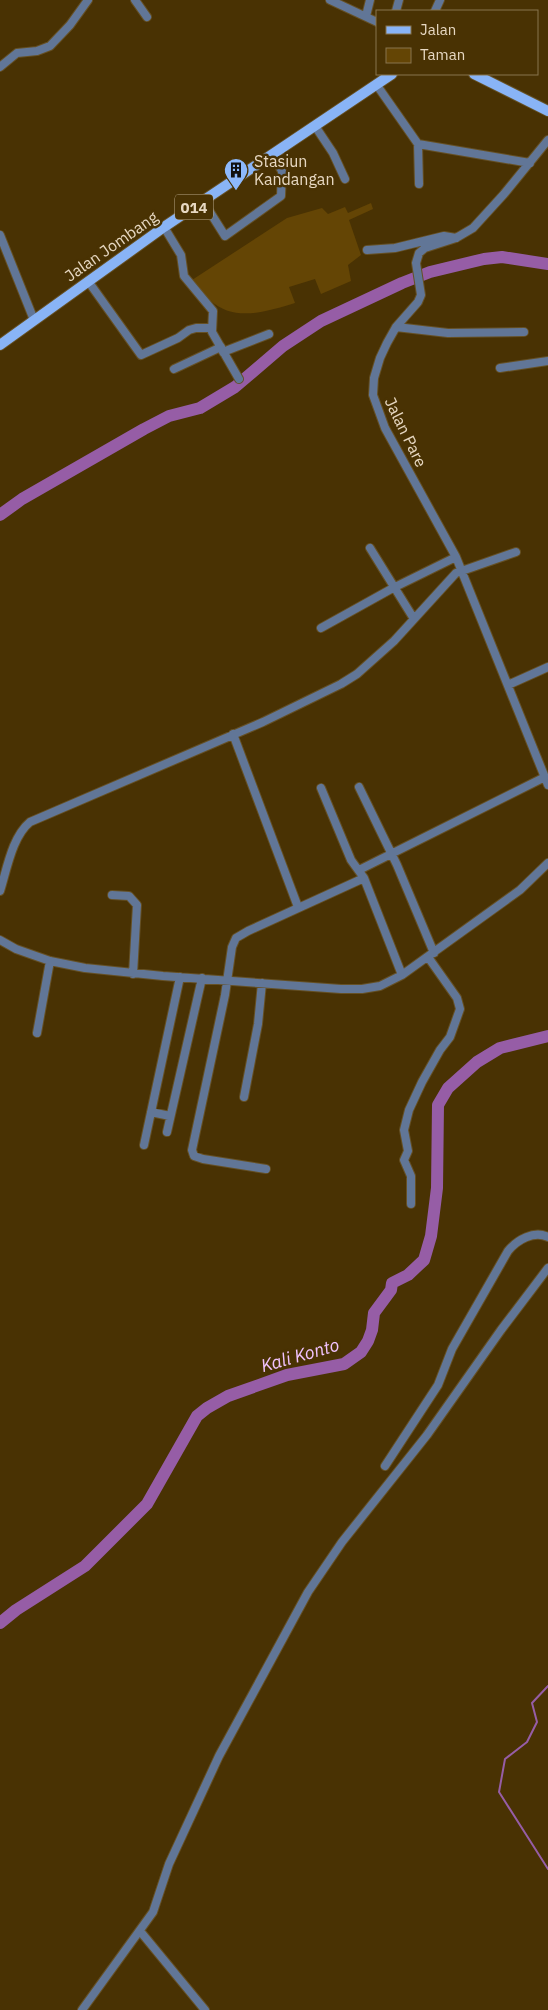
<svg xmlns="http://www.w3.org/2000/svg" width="548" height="2010" viewBox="0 0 548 2010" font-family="'IBM Plex Sans',sans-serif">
<rect width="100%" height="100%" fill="#493203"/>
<path fill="#644505" d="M371,203l2,6 -24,11 12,35 -13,10 3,16 -30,13 -6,-15 -26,8 6,16c-27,8 -61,20 -85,-3 -7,-6 -12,-13 -18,-20l95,-62 35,-10 6,6 17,-7 3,6z"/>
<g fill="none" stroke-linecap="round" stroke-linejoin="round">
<path stroke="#965da6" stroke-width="2" d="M548,1686l-16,17 5,19 -10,20 -22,17 -6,33 49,77"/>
<path stroke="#965da6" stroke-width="12" d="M0,515l22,-16 122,-70 25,-13 31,-8 35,-21 48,-41 38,-25 81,-38 28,-11 54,-13 18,-2 46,7
M0,1623l16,-13 69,-44 62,-62 50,-88 10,-8 21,-12 59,-21 57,-11 17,-12 7,-11 4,-11 2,-17 17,-23 1,-7 16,-8 16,-15 7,-24 6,-48 1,-83 10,-17 29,-26 23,-14 48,-12"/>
<g stroke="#655025" stroke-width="10">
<path id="minor" d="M135,0l12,17
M330,0l47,22
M396,11l3,-11
M435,11l5,-11
M366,16l4,-16
M0,67l17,-14 20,-2 13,-5 20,-21 18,-25
M376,84l42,60 112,19
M315,126l18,27 12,26
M548,140l-44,54 -31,34 -17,10 -31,10 -6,5 -3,10 5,32 -3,7 -22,25 -9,16 -7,15 -6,20 -1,17 12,33 71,129 92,228
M418,144l1,40
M203,201l22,35 56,-40 1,-25 -10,-16
M164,227l17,28 3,21 29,35 -1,21 27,47
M0,235l34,85
M367,250l28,-2 49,-12 12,2
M88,281l53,74 37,-17 11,-8 7,-2h15
M396,327l52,6 76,-1
M223,352l46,-18
M500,368l48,-7
M174,369l47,-22
M370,548l44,71
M321,628l72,-40 63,-31
M508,685l40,-18
M233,734l65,173
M359,787l38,78 37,88
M321,788l30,72 13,18 38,97
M359,870l186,-93
M0,891c7,-22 12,-54 30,-69l233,-100 78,-38 16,-10 37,-33 62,-68 60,-21
M112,895l17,1 8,9 -4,69
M0,940l16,9 34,12 35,7 78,8 178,13h21l18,-3 22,-11 118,-85 28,-27
M37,1033l13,-72
M244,1097l14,-73 4,-41
M151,1112l19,4
M167,1132l35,-154
M144,1145l36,-168
M266,1169l-63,-10 -9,-3 -2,-6 33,-155 7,-48 4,-9 12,-7 116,-53
M411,1204v-28l-7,-16 4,-9 -4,-21 5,-20 13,-28 18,-32 10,-13 10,-28 -3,-11 -29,-41
M385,1466l53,-81 14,-36 56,-98c9,-11 26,-21 40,-14
M140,1931l65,79
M82,2010l71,-98 16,-48 50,-108 89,-164 34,-50 85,-107 74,-105 47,-62"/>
</g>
<g stroke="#655025" stroke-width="12">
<path id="major" d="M474,74l74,37
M0,345l164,-118 228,-153"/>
</g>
<use href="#minor" stroke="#617697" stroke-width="8"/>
<use href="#major" stroke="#89b4f6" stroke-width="10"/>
</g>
<defs>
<g id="building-pin" transform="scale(1.25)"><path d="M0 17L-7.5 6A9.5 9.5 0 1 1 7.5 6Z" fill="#8db9fc" stroke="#493203"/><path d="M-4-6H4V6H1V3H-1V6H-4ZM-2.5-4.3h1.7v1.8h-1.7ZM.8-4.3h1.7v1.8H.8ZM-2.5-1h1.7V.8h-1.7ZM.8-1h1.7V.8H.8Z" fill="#111"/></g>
</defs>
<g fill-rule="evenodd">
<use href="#building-pin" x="236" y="170"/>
</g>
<g text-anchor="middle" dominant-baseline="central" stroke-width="5" stroke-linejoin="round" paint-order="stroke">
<rect fill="#493203" stroke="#b8a689" stroke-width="1" x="175" y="194.5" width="38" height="25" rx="4"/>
<g font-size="15" font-weight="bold" fill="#e7d8c2">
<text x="194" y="207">014</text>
</g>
<g font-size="16" fill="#e7d8c2" stroke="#493203" text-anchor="start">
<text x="254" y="161">Stasiun<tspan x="254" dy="18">Kandangan</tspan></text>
</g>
<g font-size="16" fill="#e7d8c2" stroke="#493203">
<text transform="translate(111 246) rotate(-35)">Jalan Jombang</text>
<text transform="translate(406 432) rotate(64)">Jalan Pare</text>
</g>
<g font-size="18" font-style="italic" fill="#f1c3fe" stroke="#493203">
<text transform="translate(300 1355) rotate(-16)">Kali Konto</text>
</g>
</g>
<rect x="376" y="10" width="162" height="65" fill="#493203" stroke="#88744f"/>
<rect x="386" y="26" width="25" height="8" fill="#89b4f6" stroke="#88744f"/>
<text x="420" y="35" font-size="15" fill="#e7d8c2">Jalan</text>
<rect x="386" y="48" width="25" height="15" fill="#644505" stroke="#88744f"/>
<text x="420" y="60" font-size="15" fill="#e7d8c2">Taman</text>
</svg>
